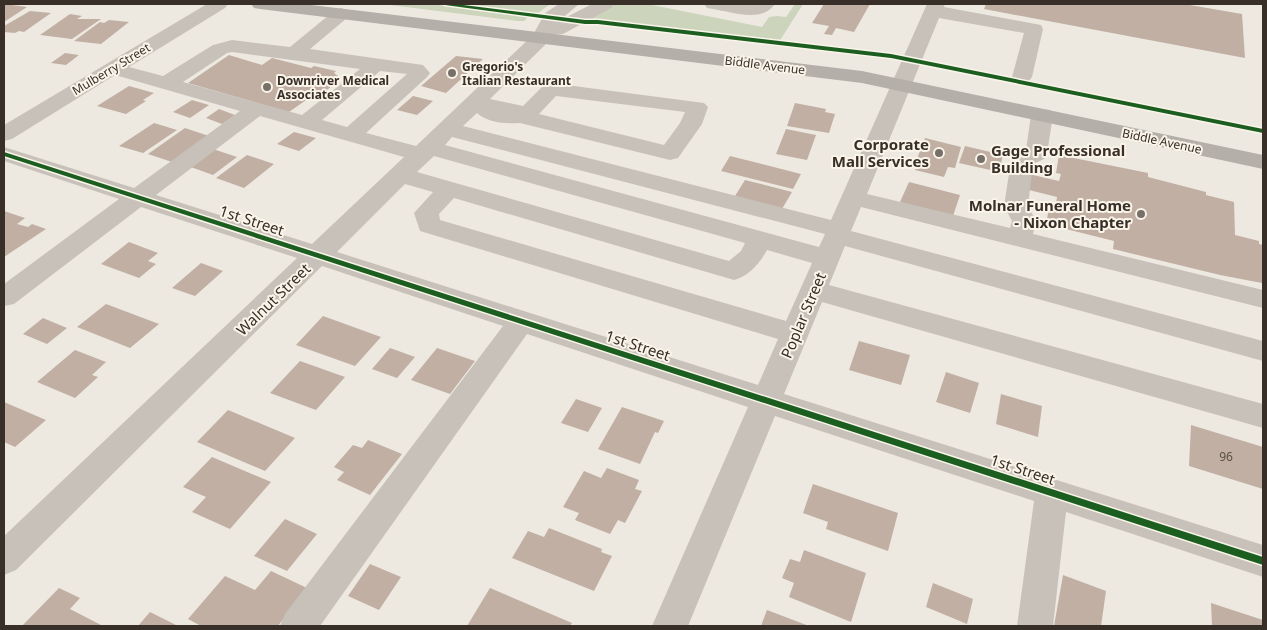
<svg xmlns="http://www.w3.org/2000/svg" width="1267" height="630" viewBox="0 0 1267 630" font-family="'Noto Sans',sans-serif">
<rect width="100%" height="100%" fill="#ede9e1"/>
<path fill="#ccd4bb" d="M382,4h48l99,12 -5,5h-6z
M453,4h97l-13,10z
M613,4h34l115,23 7,-10 8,-1 9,1 9,-13h8l-24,38 -194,-21 12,-10z"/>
<path fill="#c1afa3" d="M4,4l23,3 -23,15z
M824,4h46l-16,28 -18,-4 -4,7 -8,-1 5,-8 -17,-3z
M986,4h198l58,10 3,44 -261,-49z
M30,11l21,2 -27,19 -5,-1 -4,2 -11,-1v-6z
M70,14l12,2 -5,3h24l-29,20 -32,-4z
M109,20l20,2 -28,22 -27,-3 26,-19 4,1z
M65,53l14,2 -13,10 -15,-2z
M229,55l33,10 10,-7 39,10 3,-2 22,5 -2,2 4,3 -1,4h3l-16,12 -5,-1 -30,21 -101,-29z
M456,56l27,3 -37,34 -25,-7z
M129,86l25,7 -11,7 3,1 -20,13 -29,-8z
M413,96l20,5 -16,14 -20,-5z
M192,100l17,5 -19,13 -17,-6z
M795,103l31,6 -1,3 10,2 -6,19 -42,-7z
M219,109l16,6 -13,9 -16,-6z
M154,123l23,7 -34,23 -24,-7z
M185,128l24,8 -37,26 -24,-8z
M786,129l30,6 -9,25 -31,-6z
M294,132l22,6 -17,13 -22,-7z
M925,138l36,9 -6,21 -7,-1 -4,10 -29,-7 4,-10 -2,-1z
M965,146l38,9 -4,17 -40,-9z
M213,149l24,8 -24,18 -25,-9z
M247,155l27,9 -30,24 -28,-10z
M1059,155l89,18v4l58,15v3l28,7 1,33 24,6v3l4,1 -1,38 -42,-8 -107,-26 1,-8 -68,-17 4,-21 6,1 1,-7 -36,-9 3,-15 35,8 2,-7 -5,-1z
M730,156l71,18 -8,15 -72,-18z
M745,180l47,12 -10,17 -47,-13z
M909,182l51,13 -7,21 -53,-14z
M4,211l21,7 -8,6 11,3 4,-3 14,5 -42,28z
M129,242l29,11 -10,8 8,3 -17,14 -38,-14z
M201,263l22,8 -28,25 -23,-8z
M106,304l53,20 -29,24 -53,-21z
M323,316l58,21 -26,29 -59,-21z
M43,318l24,10 -20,16 -24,-10z
M859,341l51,14 -9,30 -52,-15z
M390,348l25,9 -18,21 -25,-9z
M437,348l38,13 -25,33 -39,-14z
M75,350l31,12 -14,13 6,2 -23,21 -38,-16z
M300,361l45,16 -29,33 -46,-17z
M946,372l33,11 -9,30 -34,-11z
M1001,394l41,12 -4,31 -42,-13z
M576,399l26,9 -14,24 -27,-9z
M4,402l42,18 -31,27 -11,-5z
M622,407l42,14 -6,12 -3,-1 -15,32 -42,-15z
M228,410l67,28 -30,33 -68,-29z
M1191,425l72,22v42l-74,-23z
M368,440l34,14 -32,41 -33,-15 7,-8 -10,-5 19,-22 9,3z
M212,457l59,25 -41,47 -38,-17 14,-15 -23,-10z
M607,468l32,12 -4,9 7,2 -17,32 -7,-3 -8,14 -35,-14 4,-7 -16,-6 21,-36 17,7z
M813,484l85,29 -10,38 -62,-22 2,-7 -25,-9z
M285,519l32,15 -30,37 -33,-15z
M549,528l53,21 -1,3 11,4 -18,35 -82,-33 16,-27 16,6z
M804,550l62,23 -15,49 -62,-25 5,-14 -12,-5 8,-19 10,3z
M370,564l31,13 -22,33 -31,-14z
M271,571l36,17 -29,38h-77l-13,-7 37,-43 30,14z
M1063,575l43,16 -5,35h-47z
M933,583l40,16 -6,25 -41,-17z
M59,588l21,10 -10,11 33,17h-81z
M490,588l82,35 -2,3h-103z
M1211,603l52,17v6h-51z
M767,610l42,16h-48z
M150,612l26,13 -2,1h-36z"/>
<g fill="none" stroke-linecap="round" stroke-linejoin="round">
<path fill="#c7c1ba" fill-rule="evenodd" d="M207,4h21l-3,4 -96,59 34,9 50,-31 19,-5 58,7 45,-37 6,-2 6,2 3,4 -3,4 -37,31 113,16 7,8 -3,4 -61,56 50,13 117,-111 12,-22 14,-9h20l-20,17 33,-17h22l-3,4 -48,26 -11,1 -4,7 -58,57 33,7 21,-21 7,-2 153,20 4,4 -6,17 -24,34 -8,2 -150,-37c-14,1 -32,0 -43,-10l-14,13 368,94 96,-216h18l-1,3 97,18 2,4 -11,48 -3,4 -7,2 -7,-2 -3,-4 12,-44 -85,-15 -72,176 143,34 2,-7 -8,-15 7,-45 3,-5 12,-6 5,-35 3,-5 8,-1 8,1 3,5 -6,39 -3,5 -11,5 -5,42 8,15 -3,13 230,56v18l-402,-101 -10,24 412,110v20l-418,-115 -16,39 434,119v24l-441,-126 -38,92 479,151v32l-197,-65 -13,114h-36l17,-125 -259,-85 -87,210h-36l96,-219 -221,-73 -207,292h-40l5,-12 218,-288 -181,-60 -306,304 -12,5v-39l293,-278 -156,-51 -127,97 -10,2v-22l115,-85 -115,-38v-14l130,41 106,-77 -125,-36 -103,64 -8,2v-16zM232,52l128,17 -58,46 -119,-33 44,-29zM380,71l27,3 -60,53 -25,-7zM556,96l129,16 -5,11 -16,22 -125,-31zM260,116l144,41 -92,87 -156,-49zM452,137l373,97 -6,13 -374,-102zM434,156l311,87 -4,8 -12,10 -312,-89zM405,184l28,8 -19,21 6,18 358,108 -20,46 -421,-133zM454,198l280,82c15,-4 26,-17 33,-30l45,13 -26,58 -346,-101 -1,-6z
M704,4h71c-13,19 -43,8 -62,5l-6,-1z"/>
<path fill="#b5afa9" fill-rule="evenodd" d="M251,4h52l559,67 401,84v14l-401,-86 -602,-74 -6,-1z"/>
<g stroke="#faf4e9" stroke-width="3">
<path id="cycleway" d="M443,4h12l130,16h13l293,34 372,75v4l-372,-75 -293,-34h-13l-140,-19z
M4,152l1259,405v8l-1259,-409z"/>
</g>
<use href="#cycleway" fill="#1b5e20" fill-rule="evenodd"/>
</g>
<g fill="#777069" stroke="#faf4e9" stroke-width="2">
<circle cx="452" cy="73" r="5"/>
<circle cx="267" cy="87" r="5"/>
<circle cx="939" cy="153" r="5"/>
<circle cx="981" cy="159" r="5"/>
<circle cx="1141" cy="214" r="5"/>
</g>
<g text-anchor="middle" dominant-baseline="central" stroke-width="4" stroke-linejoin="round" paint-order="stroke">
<g font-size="12" fill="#372f28" stroke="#faf4e9">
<text transform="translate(765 65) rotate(7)">Biddle Avenue</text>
<text transform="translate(111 69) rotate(-31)">Mulberry Street</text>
<text transform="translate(1162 141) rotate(12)">Biddle Avenue</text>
</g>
<g font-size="12" font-weight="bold" fill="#372f28" stroke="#faf4e9" text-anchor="start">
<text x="462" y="66">Gregorio's<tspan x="462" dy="14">Italian Restaurant</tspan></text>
<text x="277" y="80">Downriver Medical<tspan x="277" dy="14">Associates</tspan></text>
</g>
<g font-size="12" fill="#5a4f47">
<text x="1226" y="456">96</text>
</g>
<g font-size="15" font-weight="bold" fill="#372f28" stroke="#faf4e9" text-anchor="end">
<text x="929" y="144">Corporate<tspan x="929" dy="17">Mall Services</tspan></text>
<text x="991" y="150" text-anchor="start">Gage Professional<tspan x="991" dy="17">Building</tspan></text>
<text x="1131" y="205">Molnar Funeral Home<tspan x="1131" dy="17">- Nixon Chapter</tspan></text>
</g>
<g font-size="15" fill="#372f28" stroke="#faf4e9">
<text transform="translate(252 220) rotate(18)">1st Street</text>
<text transform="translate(273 299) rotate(-44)">Walnut Street</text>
<text transform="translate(803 315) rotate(-67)">Poplar Street</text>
<text transform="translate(638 345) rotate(18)">1st Street</text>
<text transform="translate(1023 469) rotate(18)">1st Street</text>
</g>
</g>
<rect width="1267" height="630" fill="none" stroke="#372f28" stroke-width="10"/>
</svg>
